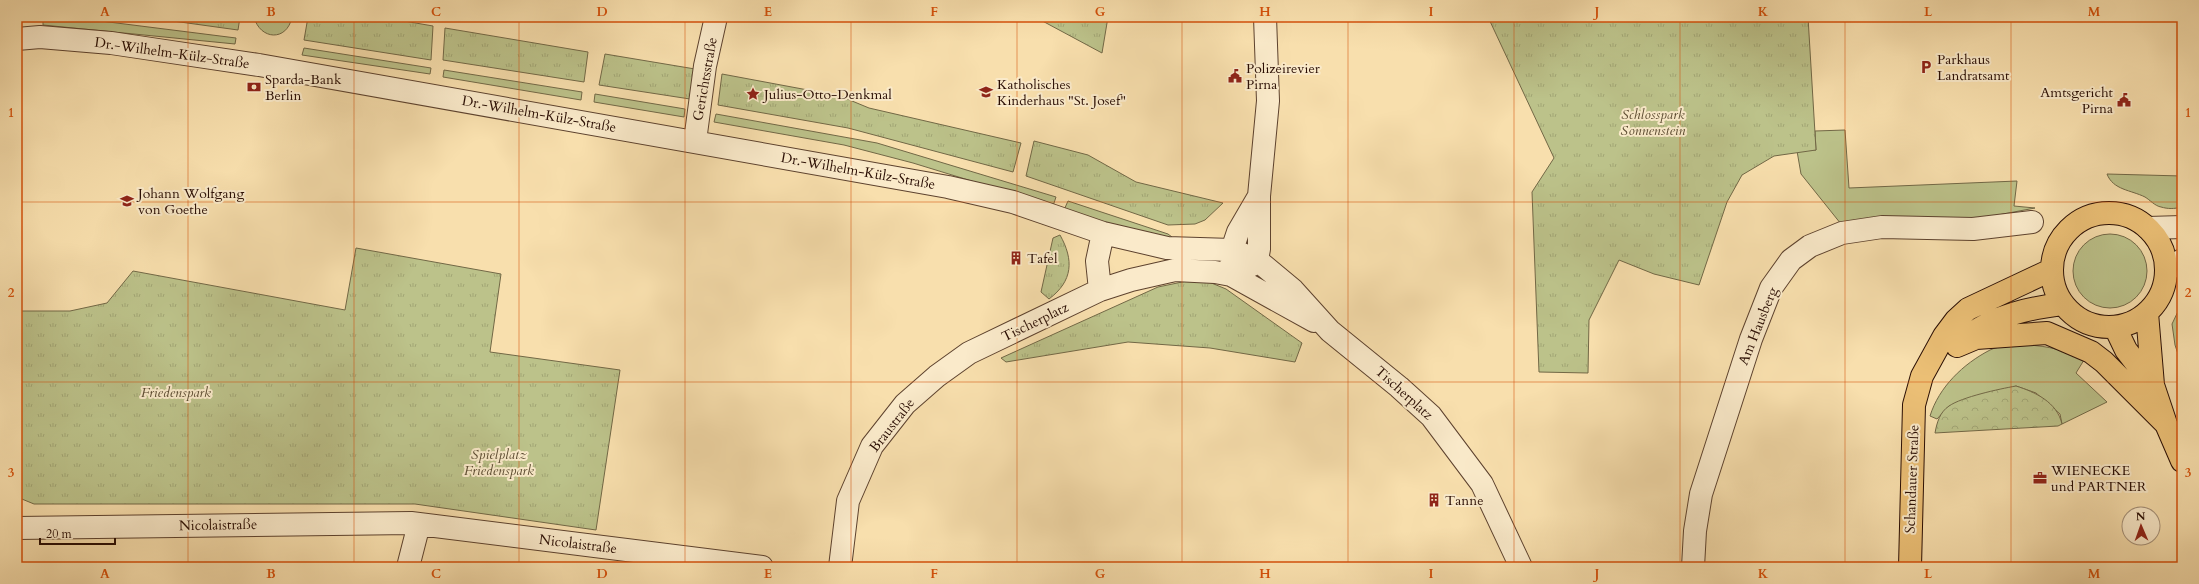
<svg xmlns="http://www.w3.org/2000/svg" width="2199" height="584" viewBox="0 0 2199 584" font-family="Cardo,serif">
<defs>
<pattern id="forest-crowns" width="20" height="18" patternUnits="userSpaceOnUse"><rect width="20" height="18" fill="#bcc28a"/><path d="M2 6a3 3 0 1 1 6 0M12 15a3 3 0 1 1 6 0" fill="none" stroke="#a2a675"/></pattern>
<pattern id="park-tufts" width="24" height="20" patternUnits="userSpaceOnUse"><rect width="24" height="20" fill="#bcc28a"/><path d="M3 7l-1-3M5 7V3M7 7l1-3M15 17l-1-3M17 17v-4M19 17l1-3" fill="none" stroke="#a2a675"/></pattern>
</defs>
<rect width="100%" height="100%" fill="#f8dfad"/>
<filter id="stains"><feTurbulence type="fractalNoise" baseFrequency=".005" numOctaves="4"/><feColorMatrix values="0 0 0 0 .2 0 0 0 0 .09 0 0 0 0 .02 0 0 0 .5 -.17"/></filter>
<radialGradient id="worn" r=".72"><stop offset=".6" stop-color="#630" stop-opacity="0"/><stop offset="1" stop-color="#630" stop-opacity=".3"/></radialGradient>
<path fill="#bcc28a" stroke="#726846" d="M43,17h26l167,21 -1,6 -192,-19z
M254,17h38c-5,25 -32,23 -38,0z
M304,48l127,20 -1,6 -128,-19z
M444,70l138,22 -1,8 -138,-23z
M595,94l90,15 -1,8 -90,-15z
M716,114l161,29 179,54 -3,9 -140,-43 -69,-18 -130,-23z
M1845,130l4,58 168,-7 -3,25 21,2 -58,11 -90,-2 -17,1 -29,6 -40,-50 -4,-23 19,-1 -1,-19z
M2107,174l75,2v31c-8,2 -14,2 -21,0 -6,-1 -11,-7 -16,-10 -14,-7 -32,-7 -38,-23z
M1068,201l100,33 4,3 -1,3 -7,1 -100,-31z
M2073 271a37 37 0 1 1 74 0a37 37 0 1 1-74 0Z
M2182,303v63l-7,-21 -3,-21z
M2027,345c21,1 38,5 57,15l-8,13 31,29 -45,22 -2,-10 -24,-21 -20,-7 -67,20 -12,13 -7,-3c9,-29 33,-52 60,-66 10,-5 25,-4 37,-5z"/>
<path fill="url(#forest-crowns)" stroke="#726846" d="M2016,386c19,6 41,16 46,38l-4,2 -123,7c2,-11 5,-21 14,-27 13,-9 50,-17 67,-20z"/>
<path fill="url(#park-tufts)" stroke="#726846" d="M144,17h96l-2,13z
M308,17h73l52,9 -2,34 -127,-20z
M1035,17h73l-6,36z
M1488,17h320l8,133 -42,6 -32,19 -15,27 -28,83 -45,-11 -35,-14 -30,60 -1,53 -49,-1 -7,-180 22,-34z
M445,28l143,24 -4,30 -141,-22z
M605,54l90,15 -5,30 -91,-14z
M722,74l118,22 29,12 152,35 -8,29 -165,-44 -130,-23z
M1034,141l54,14 48,27 87,21 -18,17 -10,4 -27,1 -142,-49z
M1060,235c14,25 13,46 -11,64l-8,-7 12,-54z
M356,248l145,26 -11,78 130,18 -24,160 -181,-26h-381l-17,-7 2,-186h51l37,-8 26,-32 212,39z
M1187,281l22,1 17,7 76,54 -7,19 -85,-14 -82,-6 -122,20 -5,-4 157,-71z"/>
<g fill="none" stroke-linecap="round" stroke-linejoin="round">
<g stroke="#5d422e" stroke-width="24">
<path id="street" d="M17,39l23,-2 71,6 148,22 689,122 65,15 90,31 64,15 65,2 25,10 36,30 37,41 69,56 32,29 51,68 39,83
M695,141l10,-75 11,-49
M1259,196l-21,36 -6,18 -1,25 21,-10 5,-5 2,-11v-53l9,-95 -3,-84
M2148,228l34,-1
M2166,271l16,-11
M1100,290l31,-10 44,-10 40,2 16,3 83,46
M17,528l394,-5 351,44
M408,567l11,-43
M840,567l8,-66 24,-55 33,-42 32,-28 32,-23 131,-63 -3,-29 6,-28
M1693,567l2,-36 6,-37 50,-155 20,-51 20,-28 19,-14 32,-13 40,-6 91,2 59,-7"/>
</g>
<g stroke="#290d03" stroke-width="24">
<path id="primary" d="M2052 270a57 57 0 1 1 114 0a57 57 0 1 1-114 0Z
M2147,313l6,72 13,39 16,37
M2115,327l11,23 27,35
M1970,335c26,-20 61,-27 92,-31
M1957,346l19,-8 71,-5 44,19 13,10 62,62
M1910,567l4,-162 8,-29 22,-40 12,-16 12,-11 83,-39"/>
</g>
<use href="#street" stroke="#faeaca" stroke-width="22"/>
<use href="#primary" stroke="#ecc076" stroke-width="22"/>
</g>
<path fill="none" stroke="#d5510b" stroke-width="1" stroke-opacity="0.55" d="M188,17v550M354,17v550M519,17v550M685,17v550M851,17v550M1017,17v550M1182,17v550M1348,17v550M1514,17v550M1680,17v550M1845,17v550M2011,17v550M17,202h2165M17,382h2165"/>
<defs>
<g id="parking-bare" transform="scale(1.08)"><path d="M-3.5-5.5H1a3.5 3.5 0 0 1 0 7H-1V5.5H-3.5ZM-1-3.4V-.6H.8a1.4 1.4 0 0 0 0-2.8Z" fill="#8f2418" stroke="#faeaca" stroke-width="2.5" paint-order="stroke"/></g>
<g id="civic-bare" transform="scale(1.08)"><path d="M-.6-6.5H3V-4.5H.6V-3L4-1V1h2V6H-6V1h2V-1L-.6-3ZM-1.2 2.5V6h2.4V2.5Z" fill="#8f2418" stroke="#faeaca" stroke-width="2.5" paint-order="stroke"/></g>
<g id="bank-bare" transform="scale(1.08)"><path d="M-6-4H6V4H-6ZM0-2.3a2.3 2.3 0 1 0 0 4.6a2.3 2.3 0 1 0 0-4.6Z" fill="#8f2418" stroke="#faeaca" stroke-width="2.5" paint-order="stroke"/></g>
<g id="school-bare" transform="scale(1.08)"><path d="M0-5L7-2L0 1L-7-2ZM-4 1L0 2.5L4 1V4Q0 6-4 4Z" fill="#8f2418" stroke="#faeaca" stroke-width="2.5" paint-order="stroke"/></g>
<g id="sight-bare" transform="scale(1.08)"><path d="M0-6L1.8-2.2L6-1.7L2.9 1.2L3.7 5.4L0 3.3L-3.7 5.4L-2.9 1.2L-6-1.7L-1.8-2.2Z" fill="#8f2418" stroke="#faeaca" stroke-width="2.5" paint-order="stroke"/></g>
<g id="building-bare" transform="scale(1.08)"><path d="M-4-6H4V6H1V3H-1V6H-4ZM-2.5-4.3h1.7v1.8h-1.7ZM.8-4.3h1.7v1.8H.8ZM-2.5-1h1.7V.8h-1.7ZM.8-1h1.7V.8H.8Z" fill="#8f2418" stroke="#faeaca" stroke-width="2.5" paint-order="stroke"/></g>
<g id="office-bare" transform="scale(1.08)"><path d="M-6-3h4V-5.5h4V-3h4V5H-6ZM-1-4.5V-3h2v-1.5ZM-6 0V1H6V0Z" fill="#8f2418" stroke="#faeaca" stroke-width="2.5" paint-order="stroke"/></g>
</defs>
<g fill-rule="evenodd">
<use href="#parking-bare" x="1926" y="67"/>
<use href="#civic-bare" x="1235" y="76"/>
<use href="#bank-bare" x="254" y="87"/>
<use href="#school-bare" x="986" y="92"/>
<use href="#sight-bare" x="753" y="94"/>
<use href="#civic-bare" x="2124" y="100"/>
<use href="#school-bare" x="127" y="201"/>
<use href="#building-bare" x="1016" y="258"/>
<use href="#office-bare" x="2040" y="478"/>
<use href="#building-bare" x="1434" y="500"/>
</g>
<g text-anchor="middle" dominant-baseline="central" stroke-width="4" stroke-linejoin="round" paint-order="stroke">
<g font-size="14" fill="#290d03" stroke="#faeaca">
<text transform="translate(172 53) rotate(8)">Dr.-Wilhelm-Külz-Straße</text>
<text transform="translate(705 79) rotate(-80)">Gerichtsstraße</text>
<text transform="translate(539 114) rotate(10)">Dr.-Wilhelm-Külz-Straße</text>
<text transform="translate(858 171) rotate(10)">Dr.-Wilhelm-Külz-Straße</text>
<text transform="translate(1035 322) rotate(-26)">Tischerplatz</text>
<text transform="translate(1758 326) rotate(-68)">Am Hausberg</text>
<text transform="translate(1404 393) rotate(42)">Tischerplatz</text>
<text transform="translate(892 425) rotate(-52)">Braustraße</text>
<text transform="translate(1912 479) rotate(-88)">Schandauer Straße</text>
<text transform="translate(218 525) rotate(-1)">Nicolaistraße</text>
<text transform="translate(578 544) rotate(7)">Nicolaistraße</text>
</g>
<g font-size="14" fill="#290d03" stroke="#faeaca" text-anchor="start">
<text x="1937" y="59">Parkhaus<tspan x="1937" dy="16">Landratsamt</tspan></text>
<text x="1246" y="68">Polizeirevier<tspan x="1246" dy="16">Pirna</tspan></text>
<text x="265" y="79">Sparda-Bank<tspan x="265" dy="16">Berlin</tspan></text>
<text x="997" y="84">Katholisches<tspan x="997" dy="16">Kinderhaus "St. Josef"</tspan></text>
<text x="2113" y="92" text-anchor="end">Amtsgericht<tspan x="2113" dy="16">Pirna</tspan></text>
<text x="764" y="94">Julius-Otto-Denkmal</text>
<text x="138" y="193">Johann Wolfgang<tspan x="138" dy="16">von Goethe</tspan></text>
<text x="1027" y="258">Tafel</text>
<text x="2051" y="470">WIENECKE<tspan x="2051" dy="16">und PARTNER</tspan></text>
<text x="1445" y="500">Tanne</text>
</g>
<g font-size="14" font-style="italic" fill="#5c4c32" stroke="#faeaca">
<text x="1653" y="114">Schlosspark<tspan x="1653" dy="16">Sonnenstein</tspan></text>
<text x="176" y="392">Friedenspark</text>
<text x="499" y="454">Spielplatz<tspan x="499" dy="16">Friedenspark</tspan></text>
</g>
</g>
<rect width="2199" height="584" fill="none" stroke="#f8dfad" stroke-width="44"/>
<g transform="translate(2141 526) rotate(358)"><circle r="19" fill="#faeaca" stroke="#a6927a"/>
<path d="M0-3L7 15L0 10L-7 15Z" fill="#8f2418"/>
<text y="-6" font-size="11" font-weight="bold" text-anchor="middle" fill="#290d03">N</text>
</g>
<path d="M40 538v6h75v-6" fill="none" stroke="#290d03" stroke-width="2"/>
<text x="46" y="538" font-size="12" fill="#290d03" stroke="#faeaca" stroke-width="3" paint-order="stroke">20 m</text>
<rect x="22" y="22" width="2155" height="540" fill="none" stroke="#d5510b" stroke-width="1.5"/>
<g font-size="13" text-anchor="middle" font-weight="bold" fill="#d5510b">
<text x="105" y="16">A</text>
<text x="271" y="16">B</text>
<text x="436" y="16">C</text>
<text x="602" y="16">D</text>
<text x="768" y="16">E</text>
<text x="934" y="16">F</text>
<text x="1100" y="16">G</text>
<text x="1265" y="16">H</text>
<text x="1431" y="16">I</text>
<text x="1597" y="16">J</text>
<text x="1763" y="16">K</text>
<text x="1928" y="16">L</text>
<text x="2094" y="16">M</text>
<text x="11" y="117">1</text>
<text x="2188" y="117">1</text>
<text x="11" y="297">2</text>
<text x="2188" y="297">2</text>
<text x="11" y="477">3</text>
<text x="2188" y="477">3</text>
<text x="105" y="578">A</text>
<text x="271" y="578">B</text>
<text x="436" y="578">C</text>
<text x="602" y="578">D</text>
<text x="768" y="578">E</text>
<text x="934" y="578">F</text>
<text x="1100" y="578">G</text>
<text x="1265" y="578">H</text>
<text x="1431" y="578">I</text>
<text x="1597" y="578">J</text>
<text x="1763" y="578">K</text>
<text x="1928" y="578">L</text>
<text x="2094" y="578">M</text>
</g>
<rect width="100%" height="100%" filter="url(#stains)"/>
<rect width="100%" height="100%" fill="url(#worn)"/>
</svg>
